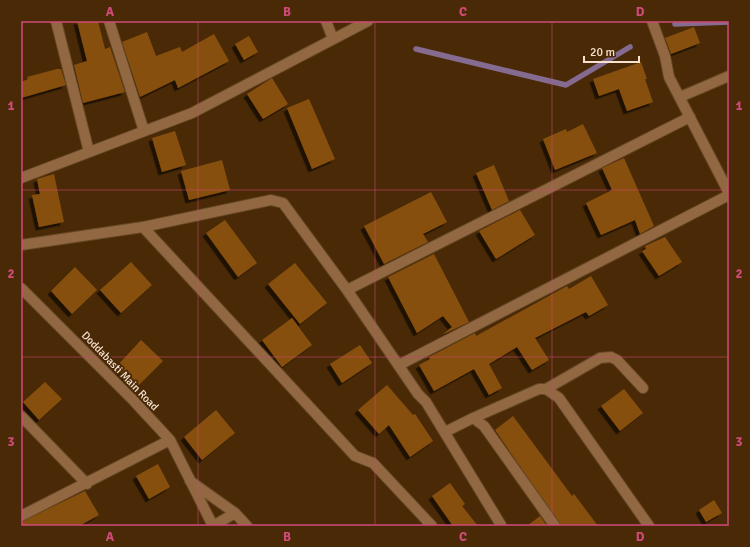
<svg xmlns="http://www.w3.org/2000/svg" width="750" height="547" viewBox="0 0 750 547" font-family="Signika,sans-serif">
<defs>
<filter id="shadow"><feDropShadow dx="-3.5" dy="3.5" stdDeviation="0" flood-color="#0009"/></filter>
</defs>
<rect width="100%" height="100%" fill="#4a2a06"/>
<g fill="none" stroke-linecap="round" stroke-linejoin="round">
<path stroke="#866b91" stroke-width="5.5" d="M675,24l54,-2
M416,49l150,36 64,-38"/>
</g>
<path fill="#87500c" filter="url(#shadow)" d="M77,21h21l7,28 5,-2 15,45 -42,11 -9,-38 13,-4z
M694,27l6,16 -29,11 -6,-16z
M147,32l9,24 24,-9 2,5 32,-18 15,27 -51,27 -3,-8 -35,17 -18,-55z
M249,36l9,16 -14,8 -9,-16z
M641,62l6,17h-2l8,23 -26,9 -8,-22 -20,7 -6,-17z
M57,69h4l5,16 -45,13v-16l7,-3 -1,-2z
M272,78l16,26 -25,15 -16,-25z
M309,99l26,60 -23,10 -25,-61z
M583,124l14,29 -42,17 -12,-31 23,-10 1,3z
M175,131l11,34 -24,7 -10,-34z
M624,158l30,68 -14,8 -5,-14 -34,15 -15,-32 26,-13 -10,-22z
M222,160l8,30 -41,10 -8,-29z
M494,165l15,36 -17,9 -16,-37z
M54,174l10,48 -25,5 -7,-32 8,-1 -3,-15z
M431,192l16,30 -24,12 5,8 -44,22 -20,-38z
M520,210l15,25 -39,24 -17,-28z
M225,220l32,43 -19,14 -32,-44z
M665,237l17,25 -23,14 -17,-25 4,-2 -1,-3z
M434,254l35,68 -27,13 10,-8 -9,-11 -26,17 -29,-56z
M131,262l21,23 -31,28 -21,-23z
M295,263l32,40 -27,21 -32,-40z
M75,267l22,23 -25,24 -21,-23z
M591,276l17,29 -19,11 -3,-4 -51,26 14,22 -17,10 -15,-23 -28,17 13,24 -13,7 -15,-26 -40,22 -15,-26 11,-6 -1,-2 46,-24 1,3 91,-50 2,3z
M292,318l20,27 -30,22 -20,-27z
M141,340l22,21 -27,27 -21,-20z
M360,345l12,18 -30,20 -12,-19z
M45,382l17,17 -23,21 -16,-18z
M387,385l26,30 2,-1 18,27 -23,16 -21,-32 -10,9 -21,-24z
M624,389l19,24 -23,18 -19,-25z
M216,410l19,23 -33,27 -18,-23z
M513,416l59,80 2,-2 24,32h-37l-66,-96z
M158,464l12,23 -21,12 -13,-23z
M450,483l15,21 -3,2 16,20h-25l-21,-30z
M85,491l14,24 -20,11h-58v-4z
M714,500l8,13 -16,9 -7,-12z
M540,516l7,10h-20z"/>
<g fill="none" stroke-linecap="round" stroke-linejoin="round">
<g stroke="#664726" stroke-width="12">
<path id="minor" d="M56,21l33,131
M109,21l35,110
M326,21l7,18
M652,21l13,35 4,21 60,116
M680,97l49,-21
M21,178l171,-65 176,-92
M143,227l128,-27 12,3 64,87 71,104 8,8 75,123
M21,245l122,-18 212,229 18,7 59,63
M21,288l111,111 38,41 43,86
M347,290l343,-173
M399,365l330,-170
M546,389l54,-31 11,-1 6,3 26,28
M21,416l66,68
M473,418l66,-29h7l13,9 90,128
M445,432l28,-14 11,8 71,100
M190,481l45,32
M21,516l149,-76
M213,526l22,-13 12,13"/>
</g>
<use href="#minor" stroke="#916842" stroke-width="10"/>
</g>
<path fill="none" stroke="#cf4a78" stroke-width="1" stroke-opacity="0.55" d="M198,21v505M375,21v505M552,21v505M21,190h708M21,357h708"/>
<g text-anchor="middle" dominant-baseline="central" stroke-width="4" stroke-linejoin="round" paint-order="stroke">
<g font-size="11" fill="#f7e2d0" stroke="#4a2a06">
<text transform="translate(120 371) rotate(46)">Doddabasti Main Road</text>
</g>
</g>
<rect width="750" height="547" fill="none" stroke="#4a2a06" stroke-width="44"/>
<path d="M584 56v6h55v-6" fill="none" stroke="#f7e2d0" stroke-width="2"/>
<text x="590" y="56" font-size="12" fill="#f7e2d0" stroke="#4a2a06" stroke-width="3" paint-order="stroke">20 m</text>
<rect x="22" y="22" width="706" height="503" fill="none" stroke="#cf4a78" stroke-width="1.5"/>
<g font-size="13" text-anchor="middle" font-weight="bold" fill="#cf4a78">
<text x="110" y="16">A</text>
<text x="287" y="16">B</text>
<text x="463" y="16">C</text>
<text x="640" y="16">D</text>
<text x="11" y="110">1</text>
<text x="739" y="110">1</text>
<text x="11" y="278">2</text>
<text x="739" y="278">2</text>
<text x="11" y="446">3</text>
<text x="739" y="446">3</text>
<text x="110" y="541">A</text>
<text x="287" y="541">B</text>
<text x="463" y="541">C</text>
<text x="640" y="541">D</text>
</g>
</svg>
